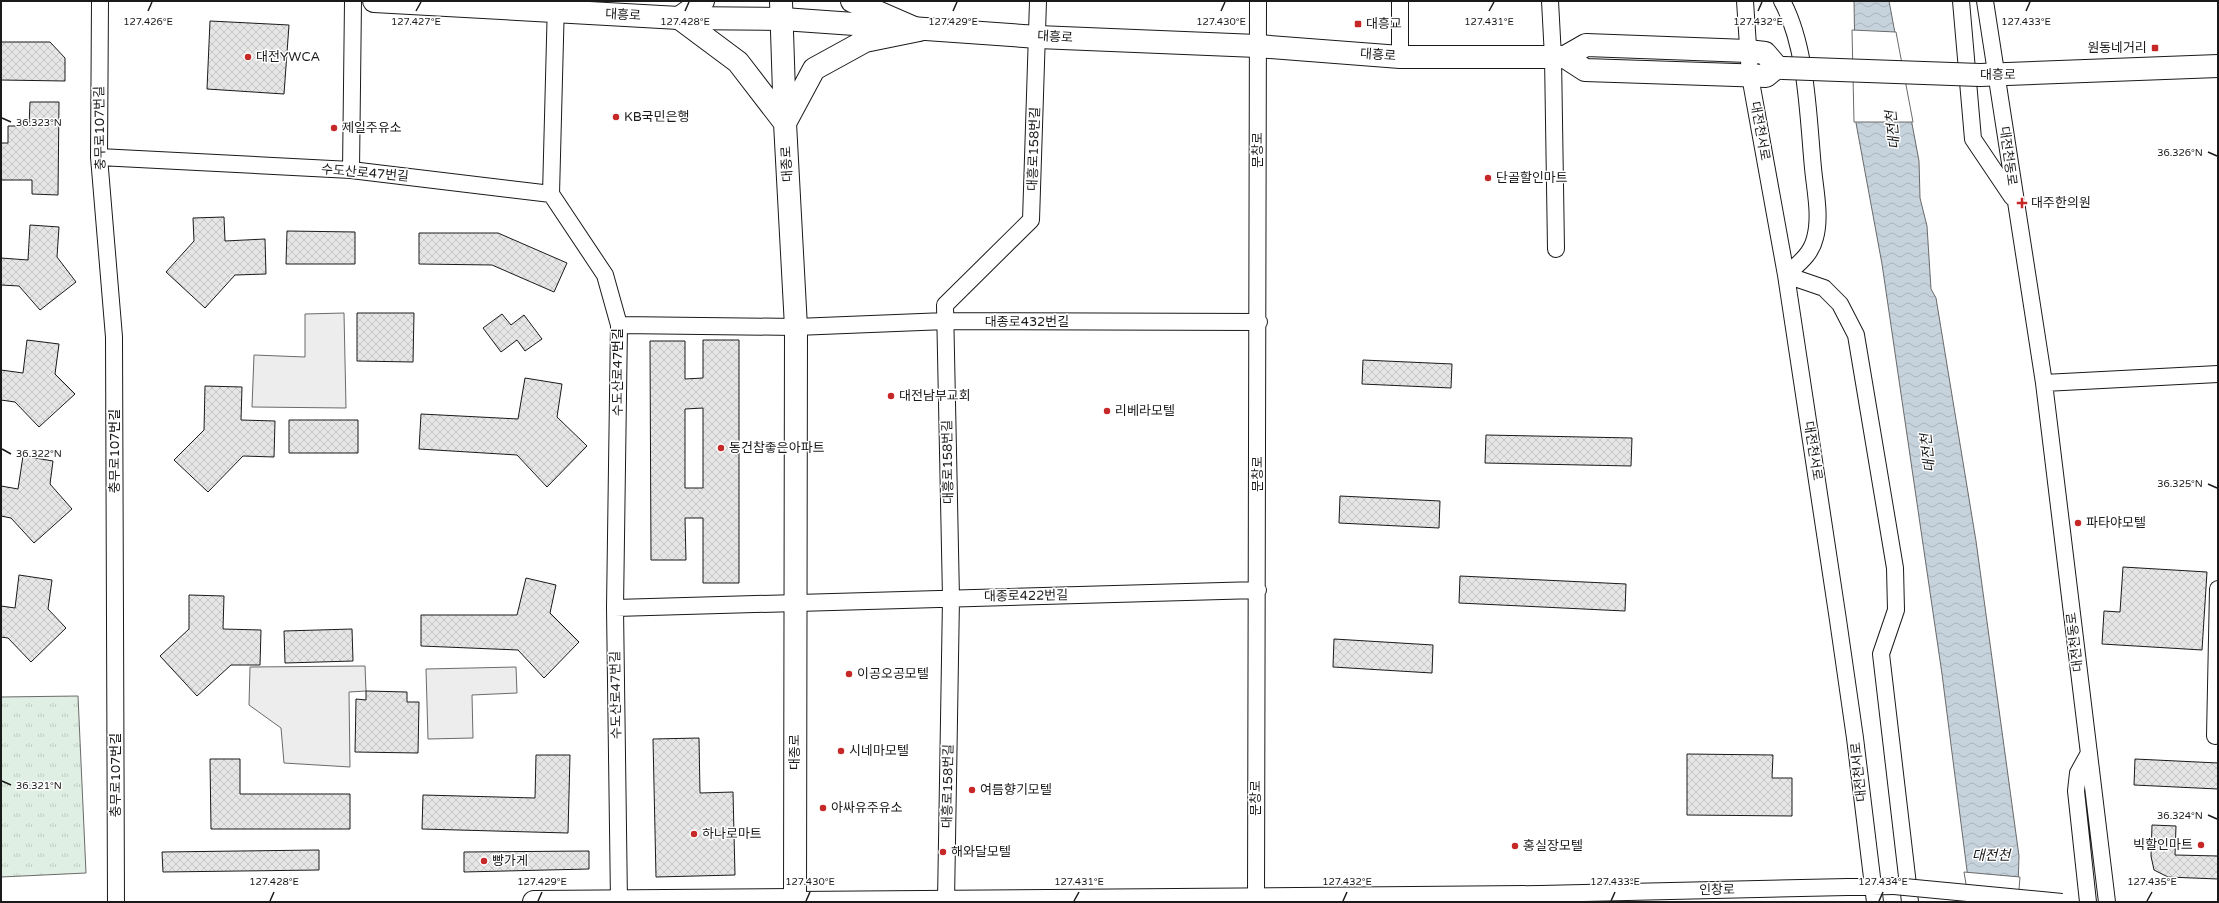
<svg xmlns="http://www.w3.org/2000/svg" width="2219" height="903" viewBox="0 0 2219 903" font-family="'Varela Round','Noto Sans KR',sans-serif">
<defs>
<pattern id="grass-tufts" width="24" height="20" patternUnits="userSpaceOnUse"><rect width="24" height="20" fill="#e0efe3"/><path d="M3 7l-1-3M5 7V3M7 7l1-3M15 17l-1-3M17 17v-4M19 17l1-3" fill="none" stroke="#c0ccc2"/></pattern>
<pattern id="water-waves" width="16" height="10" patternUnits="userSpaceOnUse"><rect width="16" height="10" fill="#c6d2dc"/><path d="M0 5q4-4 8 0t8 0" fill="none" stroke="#aab4bc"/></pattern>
<pattern id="building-cross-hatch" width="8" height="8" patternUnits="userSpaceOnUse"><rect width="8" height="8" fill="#e6e6e6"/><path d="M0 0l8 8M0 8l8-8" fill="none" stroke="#c5c5c5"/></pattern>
</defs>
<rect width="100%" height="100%" fill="#fff"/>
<path fill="url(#grass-tufts)" stroke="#6a6a6a" d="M78,696l8,177 -85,4v-180z"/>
<path fill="#ededed" stroke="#6a6a6a" d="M344,313l2,95 -94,-1 2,-52 51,2v-43z
M365,666l1,25 -17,1 1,75 -66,-4 -3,-35 -32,-23 1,-38z
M516,667l1,26 -45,2 1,43 -45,1 -2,-70z"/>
<path fill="url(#water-waves)" stroke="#6a6a6a" d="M1854,1h35l30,160 1,37 7,28 4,63 5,9 40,243 43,315 -1,30 -47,16 -29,-228 -60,-410 -26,-141z"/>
<path fill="#fff" stroke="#6a6a6a" d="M1852,30l44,2 17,90h-59z
M1964,872l56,5 -2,25h-49z"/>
<path fill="url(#building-cross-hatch)" stroke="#1a1a1a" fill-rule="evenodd" d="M210,21l79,4 -5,69 -77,-5z
M1,42h49l15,16v23l-64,-1z
M30,102h29l-1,93 -26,-1v-14h-31v-37h7v-17h21z
M224,217l1,24 40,-2 1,35 -31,1 -30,33 -39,-36 28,-31 -1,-23z
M30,225l29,2 -2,30 19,25 -36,28 -21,-24 -18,-1v-27l27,2z
M287,231l68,1v32h-69z
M419,233h79l69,30 -13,29 -62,-27 -73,-1z
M357,313h57l-1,49 -56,-1z
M502,314l9,11 13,-10 18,24 -17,12 -8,-11 -16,12 -18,-24z
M27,340l32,4 -4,30 20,20 -36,33 -24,-25 -14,-2v-30l22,3z
M703,340h36v243h-36v-65h-18l1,42h-35l-1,-219h35v38l18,-1zM703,408v80h-18v-79z
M1363,360l89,4 -1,24 -89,-4z
M525,378l37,6 -5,33 30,29 -40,41 -30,-32 -98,-6 2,-35 97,5z
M205,386l37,1 -1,33 34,1 -1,36 -31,-1 -35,36 -34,-32 30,-30z
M289,420h69v33h-69z
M1486,435l146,3 -1,28 -146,-3z
M23,456l30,5 -3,23 22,25 -38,34 -23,-25 -10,-2v-30l17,3z
M1340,496l100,5 -1,27 -100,-5z
M2123,567l84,5 -5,78 -100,-6 2,-33 16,1z
M19,575l33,5 -4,29 18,19 -35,34 -23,-24 -7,-1v-31l14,2z
M1460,576l166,8 -1,27 -166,-8z
M526,578l30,7 -6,28 29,29 -35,36 -26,-28 -97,-4v-31h96z
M189,595l35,1 -1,33 38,1 -1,35h-29l-34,31 -37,-40 29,-27z
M352,629l1,32 -68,2 -1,-32z
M1334,639l99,6 -1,28 -99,-6z
M366,691l41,1v10h12l-1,51 -63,-1 1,-53 10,1z
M699,738l1,55 33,-1 2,83 -79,2 -3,-138z
M1687,754l86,1 -1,23h20v38l-105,-1z
M536,755h34l-2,78 -146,-4 1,-34 112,3z
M210,759h30v35h110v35h-139z
M2135,759l83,4v26l-84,-4z
M2152,825l24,1 -1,29 43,1v23l-50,-2 -14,-7 -3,-14z
M319,850v20l-156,2 -1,-20z
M589,851v18l-125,3v-20z"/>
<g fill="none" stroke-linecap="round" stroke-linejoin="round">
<g stroke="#1a1a1a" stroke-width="18">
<path id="minor" d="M100,1l-1,156 15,180 2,565
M1550,1l3,56 3,192
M1745,1l5,75 36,199 52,345 17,118 20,164
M1782,1c25,46 26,115 31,167 2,22 8,48 2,70 -4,17 -17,26 -29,37l38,13 16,16 16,31 39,233 1,42 -15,44 29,248
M1961,1l12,138 39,58
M1985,1l59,382 63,519
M1400,57v-56
M99,157l252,13 200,24 54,81 14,50 -4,283 4,294
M351,170l2,-169
M551,194l5,-193
M619,325l177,2 150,-6 313,1
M2044,383l174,-9
M615,608l643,-18
M2215,736l3,-147
M795,900l745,-6 354,-8
M946,902l5,-304 -6,-293 86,-85 7,-219
M1256,902l2,-901
M2088,902l-12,-111 2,-18 11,-20"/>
</g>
<g stroke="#1a1a1a" stroke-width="24">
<path id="secondary" d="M374,1l305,17 104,1 255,18 219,9 143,11h165l21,-12 162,6 17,2 12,14
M1565,57l20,13 181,6 11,-9 6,1
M1980,75l238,-9
M534,902l261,-2"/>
</g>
<g stroke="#1a1a1a" stroke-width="24">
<path id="primary" d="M703,1l-24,17 59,44 47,61
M781,1l4,122 11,204 -1,575
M852,1l67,29
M785,123l29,-54 51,-28 54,-11"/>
</g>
<use href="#minor" stroke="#fff" stroke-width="16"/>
<use href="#secondary" stroke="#fff" stroke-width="22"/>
<use href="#primary" stroke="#fff" stroke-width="22"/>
<g stroke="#1a1a1a" stroke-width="18" stroke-linecap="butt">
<path id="minor-bridge" d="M1894,886l168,16"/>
</g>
<g stroke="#1a1a1a" stroke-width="24" stroke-linecap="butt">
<path id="secondary-bridge" d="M1783,68l197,7"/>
</g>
<use href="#minor-bridge" stroke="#fff" stroke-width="16"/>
<use href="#secondary-bridge" stroke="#fff" stroke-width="22"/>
</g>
<path fill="none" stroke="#1a1a1a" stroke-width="1.5" d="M148,11l4,-9M416,11l5,-9M685,11l4,-9M953,11l4,-9M1221,11l4,-9M1489,11l5,-9M1758,11l4,-9M2026,11l4,-9M2,118l9,4M2208,152l9,4M2,449l9,5M2208,484l9,4M2,781l9,4M2208,815l9,4M270,901l4,-9M538,901l4,-9M806,901l4,-9M1074,901l5,-9M1343,901l4,-9M1611,901l4,-9M1879,901l4,-9M2147,901l5,-9"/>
<g fill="#c62828" stroke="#fff" stroke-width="1.5">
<rect x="1354" y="20" width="8" height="8" rx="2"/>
<rect x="2151" y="44" width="8" height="8" rx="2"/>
<circle cx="248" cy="57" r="4"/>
<circle cx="616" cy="117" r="4"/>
<circle cx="334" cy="128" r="4"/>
<circle cx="1488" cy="178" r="4"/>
<path d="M2020 197h4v4h4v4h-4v4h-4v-4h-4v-4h4z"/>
<circle cx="891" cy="396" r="4"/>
<circle cx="1107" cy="411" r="4"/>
<circle cx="721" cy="448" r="4"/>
<circle cx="2078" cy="523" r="4"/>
<circle cx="849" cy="674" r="4"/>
<circle cx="841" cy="751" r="4"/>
<circle cx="972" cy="790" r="4"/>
<circle cx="823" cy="808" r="4"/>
<circle cx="694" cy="834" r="4"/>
<circle cx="2201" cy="845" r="4"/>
<circle cx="1515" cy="846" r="4"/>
<circle cx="943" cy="852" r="4"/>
<circle cx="484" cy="861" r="4"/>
</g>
<g text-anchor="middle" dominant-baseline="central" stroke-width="3" stroke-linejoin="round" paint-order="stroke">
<g font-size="13" fill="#1a1a1a" stroke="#fff">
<text transform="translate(623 15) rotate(3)">대흥로</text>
<text transform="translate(1055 37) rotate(3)">대흥로</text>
<text transform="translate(1378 55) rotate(4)">대흥로</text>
<text x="1998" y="75">대흥로</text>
<text transform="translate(100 128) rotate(-91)">충무로107번길</text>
<text transform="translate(1760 131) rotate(80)">대전천서로</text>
<text transform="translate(1034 149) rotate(-88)">대흥로158번길</text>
<text transform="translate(1258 150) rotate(-90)">문창로</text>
<text transform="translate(2008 156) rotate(82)">대전천동로</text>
<text transform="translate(787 164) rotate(-93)">대종로</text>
<text transform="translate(365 173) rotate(5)">수도산로47번길</text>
<text x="1027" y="322">대종로432번길</text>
<text transform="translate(618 372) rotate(-90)">수도산로47번길</text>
<text transform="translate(115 451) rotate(-90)">충무로107번길</text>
<text transform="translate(1813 451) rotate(81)">대전천서로</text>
<text transform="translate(948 462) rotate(-91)">대흥로158번길</text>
<text transform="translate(1258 474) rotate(-90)">문창로</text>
<text transform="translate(1026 596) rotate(-1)">대종로422번길</text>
<text transform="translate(2075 642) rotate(-97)">대전천동로</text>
<text transform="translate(616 695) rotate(-91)">수도산로47번길</text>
<text transform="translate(795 752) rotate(-90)">대종로</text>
<text transform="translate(1859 772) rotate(-96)">대전천서로</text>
<text transform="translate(116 775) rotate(-90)">충무로107번길</text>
<text transform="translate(948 786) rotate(-89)">대흥로158번길</text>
<text transform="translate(1256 798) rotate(-90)">문창로</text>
<text transform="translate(1717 890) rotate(-1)">인창로</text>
</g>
<g font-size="13" fill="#1a1a1a" stroke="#fff" text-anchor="start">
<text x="1366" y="24">대흥교</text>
<text x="2147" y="48" text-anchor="end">원동네거리</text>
<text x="256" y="57">대전YWCA</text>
<text x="624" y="117">KB국민은행</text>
<text x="342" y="128">제일주유소</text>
<text x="1496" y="178">단골할인마트</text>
<text x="2031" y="203">대주한의원</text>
<text x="899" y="396">대전남부교회</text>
<text x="1115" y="411">리베라모텔</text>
<text x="729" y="448">동건참좋은아파트</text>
<text x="2086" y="523">파타야모텔</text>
<text x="857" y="674">이공오공모텔</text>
<text x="849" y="751">시네마모텔</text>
<text x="980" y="790">여름향기모텔</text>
<text x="831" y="808">아싸유주유소</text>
<text x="702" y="834">하나로마트</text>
<text x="2193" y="845" text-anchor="end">빅할인마트</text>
<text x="1523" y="846">홍실장모텔</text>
<text x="951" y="852">해와달모텔</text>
<text x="492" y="861">빵가게</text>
</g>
<g font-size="14" font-style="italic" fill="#1a1a1a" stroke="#fff">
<text transform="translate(1893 130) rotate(-96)">대전천</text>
<text transform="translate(1928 453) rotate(-96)">대전천</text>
<text x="1991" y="855">대전천</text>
</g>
</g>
<g font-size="10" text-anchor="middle" fill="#1a1a1a" stroke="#fff" stroke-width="3" stroke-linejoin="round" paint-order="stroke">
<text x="148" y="25">127.426°E</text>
<text x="416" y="25">127.427°E</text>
<text x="685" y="25">127.428°E</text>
<text x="953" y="25">127.429°E</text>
<text x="1221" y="25">127.430°E</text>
<text x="1489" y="25">127.431°E</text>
<text x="1758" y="25">127.432°E</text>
<text x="2026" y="25">127.433°E</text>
<text x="39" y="126">36.323°N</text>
<text x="2180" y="156">36.326°N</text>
<text x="39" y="457">36.322°N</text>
<text x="2180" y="487">36.325°N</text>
<text x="39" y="789">36.321°N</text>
<text x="2180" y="819">36.324°N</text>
<text x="2152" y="885">127.435°E</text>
<text x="274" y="885">127.428°E</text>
<text x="542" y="885">127.429°E</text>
<text x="810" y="885">127.430°E</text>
<text x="1079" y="885">127.431°E</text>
<text x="1347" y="885">127.432°E</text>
<text x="1615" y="885">127.433°E</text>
<text x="1883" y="885">127.434°E</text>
</g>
<rect width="2219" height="903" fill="none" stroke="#1a1a1a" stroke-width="4"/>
</svg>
